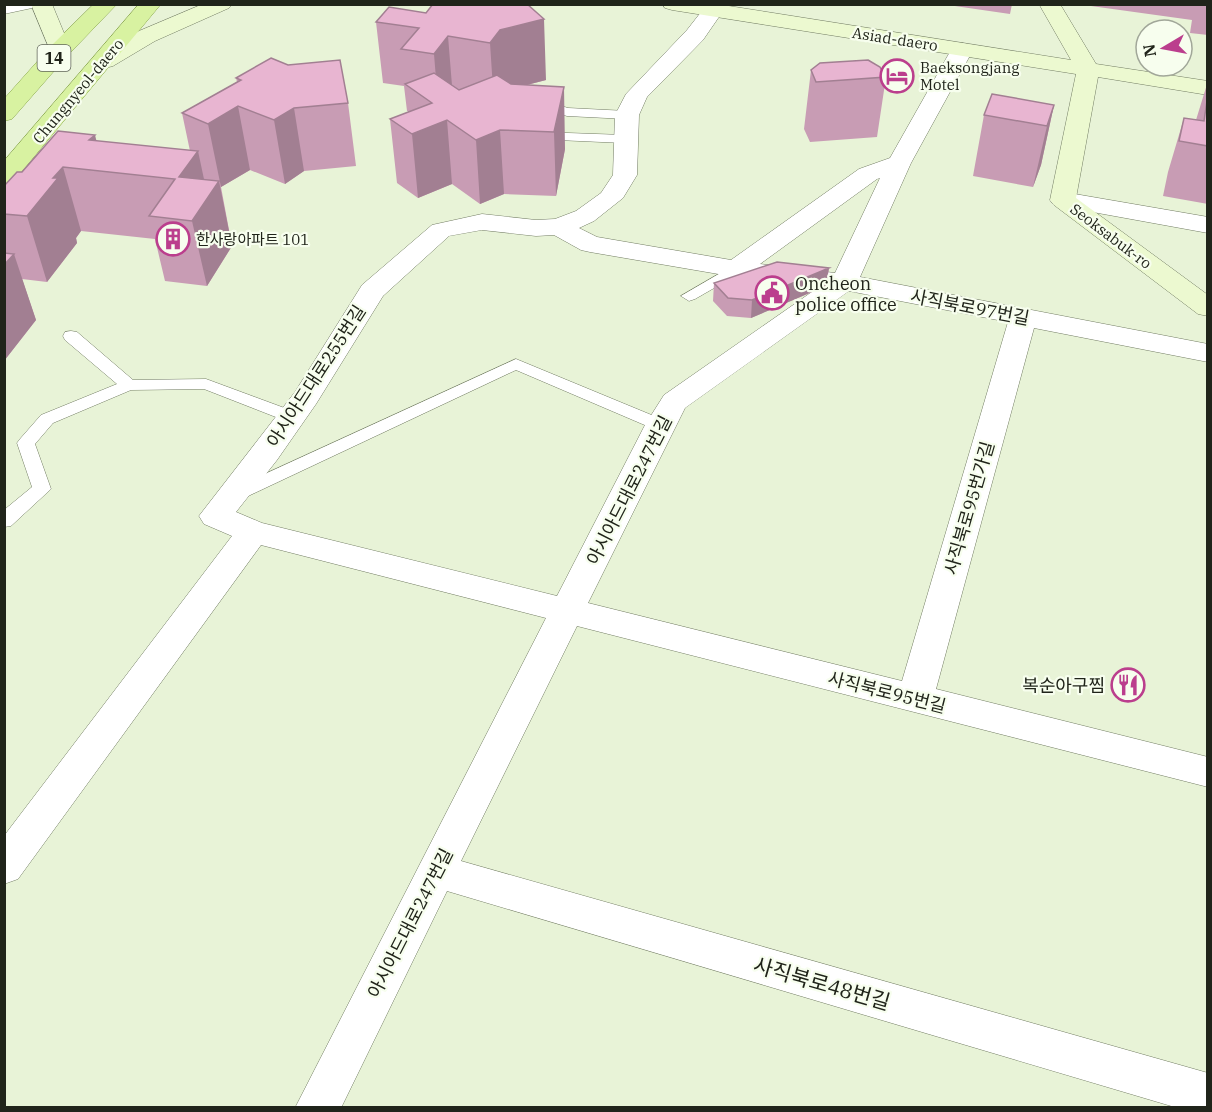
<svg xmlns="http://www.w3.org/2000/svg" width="1212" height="1112" viewBox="0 0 1212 1112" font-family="'IBM Plex Serif','Noto Sans KR',serif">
<rect width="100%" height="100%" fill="#e8f3d7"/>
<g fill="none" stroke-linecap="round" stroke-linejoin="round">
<g stroke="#737d64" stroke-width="1">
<path id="lane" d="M541,100l27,8 59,3 7,4 -7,4 -60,-3 -31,-9 -2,-3 2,-3z
M540,132l84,3 7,4 -7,4 -89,-4 -2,-3 2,-3z
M736,264l6,2 2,3 -2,3 -47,27 -6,2 -8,-5z
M71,331l6,1 56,48 73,-1 92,34 3,4 -3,4h-12l-82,-32 -73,1 -78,33 -18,21 16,45 -40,37 -7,1v-17l28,-23 -15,-44 3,-4 21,-24 76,-31 -52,-44 -2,-4 2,-4z
M516,359l150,62 3,4 -3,4h-12l-138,-59 -272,128 -7,2 -7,-2 -2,-4 2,-4z"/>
</g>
<g stroke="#737d64" stroke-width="1">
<path id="street" d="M4,4h31l-3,4 -28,6z
M712,5l7,2 4,4 -20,29 -56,57 -8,18 -2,60 -14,23 -29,23 -15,7 18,9 134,23 128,-91 31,-11 61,-108 3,-5 8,-2 8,2 3,5 -62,113 -51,114 348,67v18l-174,-34 -98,361 272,68v30l-631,-161 -116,235 747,212v35h-30l-731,-217 -106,217h-46l251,-490 -285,-73 -243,334 -14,5v-48l228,-300 -28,-12 -5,-8 96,-124 67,-107 70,-60 50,-11 54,6 19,-1 21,-8 25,-18 12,-18 2,-60 11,-21 61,-64 18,-23zM880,178l-45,95 -75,-9 117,-85zM482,230l54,6 18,-1 27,15 9,2 146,25 83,10 -155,108 -19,30 -88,171 -295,-73 -26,-11 41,-52 39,-56 67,-108 66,-60zM849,291l159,31 -106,359 -314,-78 97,-195z
M1063,192l145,25v16l-154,-28 -4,-5 4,-5z"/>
</g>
<g stroke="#737d64" stroke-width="1">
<path id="secondary" d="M31,4h21l19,46 -3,5 -8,2 -8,-2z
M203,4h29l-3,4 -74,33 -42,25 -8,2 -8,-2 -3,-5 3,-5 42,-25z
M662,4h54l355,56 -32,-56h21l36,60 112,17v14l-110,-18 -22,121 132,97v21l-10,-2 -144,-109 -4,-5 26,-126 -404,-64 -7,-2z"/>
</g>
<g stroke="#87a549" stroke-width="1">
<path id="primary" d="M94,4h23l-49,51 -56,64 -8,2v-22l48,-54z
M139,4h22l-148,178 -9,2v-23z"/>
</g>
<use href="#lane" fill="#fff" fill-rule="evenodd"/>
<use href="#street" fill="#fff" fill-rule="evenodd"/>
<use href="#secondary" fill="#ecf9d0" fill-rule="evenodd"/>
<use href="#primary" fill="#d8f2a1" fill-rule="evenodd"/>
</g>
<path fill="#c89cb4" d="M433,4l113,76 -19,5 38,64 -9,47 -52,-2 -24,10 -28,-20 -34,14 -21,-15 -7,-64 18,-7v-1h-1l-3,-25 -21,-3 -7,-61 50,-9z
M941,4h71l-2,10z
M1091,4h117v31l-18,-2 2,-13 -101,-14z
M811,70l75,7 -9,60 -67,5 -6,-13z
M236,78l112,25 8,63 -52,5 -19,13 -35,-14 -29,17 11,59 -25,40 -42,-5 -10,-42 -74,-8 -5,7 1,5 -30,39 -25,-3 14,41 -32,41v-175l18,-14 74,-31 94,10 -8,-38 55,-31z
M1208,81v123l-45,-8 5,-24 16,-54 12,2z
M1054,105l-13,60 -8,22 -60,-11 11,-61z
M829,268l-3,18 -75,32 -24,-2 -14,-15 1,-18z"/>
<path fill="#a27f92" d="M544,19l2,61 -43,11 -9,13 -4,-61 10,-13z
M448,36l5,62 -14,18 -5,-62z
M564,87l1,62 -9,47 -2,-64z
M1054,105l-13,60 -8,22 14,-61z
M238,106l12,64 -29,17 -13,-63z
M294,108l10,63 -19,13 -11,-64z
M447,120l5,64 -34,14 -6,-64z
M500,130l4,64 -24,10 -4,-64z
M95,135l9,36 -15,-31z
M198,151l10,47 11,-17 13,65 -25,40 -15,-65 -13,-44z
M63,167l18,64 -5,7 1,5 -30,39 -20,-66 26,-38z
M14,254l22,66 -32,41v-96z
M829,268l-3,18 -75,32 1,-18z"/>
<path fill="#e8b5d1" stroke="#a27f92" stroke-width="1.5" d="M433,4h94l17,15 -44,11 -10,13 -42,-7 -14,18 -33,-5 18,-21 -43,-6 13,-15 37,6z
M271,58l17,7 52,-5 8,43 -54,5 -20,12 -36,-14 -30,18 -26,-11 59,-33 -5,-2z
M868,60l12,7 6,10 -70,5 -5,-12 9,-7z
M434,73l25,17 38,-15 14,9 53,3 -10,45 -54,-2 -24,10 -29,-20 -35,14 -22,-15 42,-16 -27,-19z
M992,94l62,11 -7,21 -63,-11z
M1208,94v52l-29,-5 5,-23 20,3z
M58,131l37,4 -6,5 109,11 -19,26 40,4 -27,40 -43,-5 26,-37 -112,-12 -10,11h5l-31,38 -23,-2v-28l13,-14h5z
M4,253l10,1 -10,11z
M777,262l52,6 -77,32 -24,-2 -14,-15z"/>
<defs>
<g id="hotel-ring" transform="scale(1.725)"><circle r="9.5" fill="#f7feee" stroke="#bb3e8d" stroke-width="1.5"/><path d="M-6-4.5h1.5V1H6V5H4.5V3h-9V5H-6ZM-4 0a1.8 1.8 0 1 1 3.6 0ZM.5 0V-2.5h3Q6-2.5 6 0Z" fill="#bb3e8d"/></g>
<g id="building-ring" transform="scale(1.725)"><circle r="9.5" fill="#f7feee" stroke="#bb3e8d" stroke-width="1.5"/><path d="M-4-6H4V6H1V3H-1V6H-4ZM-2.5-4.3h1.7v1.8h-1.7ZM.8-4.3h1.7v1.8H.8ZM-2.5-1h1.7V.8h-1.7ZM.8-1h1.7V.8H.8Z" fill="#bb3e8d"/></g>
<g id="civic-ring" transform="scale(1.725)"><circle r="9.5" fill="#f7feee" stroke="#bb3e8d" stroke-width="1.5"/><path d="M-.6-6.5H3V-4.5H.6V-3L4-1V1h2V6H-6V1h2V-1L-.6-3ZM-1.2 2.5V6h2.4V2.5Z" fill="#bb3e8d"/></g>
<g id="restaurant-ring" transform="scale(1.725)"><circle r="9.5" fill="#f7feee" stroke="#bb3e8d" stroke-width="1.5"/><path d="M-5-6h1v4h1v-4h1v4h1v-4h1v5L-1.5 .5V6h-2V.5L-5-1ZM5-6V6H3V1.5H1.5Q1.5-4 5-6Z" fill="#bb3e8d"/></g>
</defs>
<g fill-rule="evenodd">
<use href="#hotel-ring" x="897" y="76"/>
<use href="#building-ring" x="173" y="239"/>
<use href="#civic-ring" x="772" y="293"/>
<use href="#restaurant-ring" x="1128" y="685"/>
</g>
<g text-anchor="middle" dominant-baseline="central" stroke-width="4.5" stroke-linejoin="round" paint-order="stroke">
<g font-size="15" fill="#20241a" stroke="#f7feee">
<text transform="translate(895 39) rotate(9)">Asiad-daero</text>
<text transform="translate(78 91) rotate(-50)">Chungnyeol-daero</text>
<text transform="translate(1111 236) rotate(37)">Seoksabuk-ro</text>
</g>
<g font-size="15" fill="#20241a" stroke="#f7feee" text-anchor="start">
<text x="920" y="67">Baeksongjang<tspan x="920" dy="17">Motel</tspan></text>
<text x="196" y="239">한사랑아파트 101</text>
</g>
<rect fill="#f7feee" stroke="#60655a" stroke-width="1.5" x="37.5" y="45" width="33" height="26" rx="4.5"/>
<g font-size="16" font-weight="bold" fill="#20241a">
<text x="54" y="58">14</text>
</g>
<g font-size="18" fill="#20241a" stroke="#f7feee" text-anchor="start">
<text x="795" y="283">Oncheon<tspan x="795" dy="21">police office</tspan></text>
<text x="1105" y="685" text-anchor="end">복순아구찜</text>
</g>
<g font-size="18" fill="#20241a" stroke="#f7feee">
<text transform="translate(970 307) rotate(11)">사직북로97번길</text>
<text transform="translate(316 376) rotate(-57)">아시아드대로255번길</text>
<text transform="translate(629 490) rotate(-63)">아시아드대로247번길</text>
<text transform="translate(969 508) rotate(-74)">사직북로95번가길</text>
<text transform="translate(887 692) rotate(14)">사직북로95번길</text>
<text transform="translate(410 923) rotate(-63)">아시아드대로247번길</text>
</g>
<g font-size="21" fill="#20241a" stroke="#f7feee">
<text transform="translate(822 983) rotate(16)">사직북로48번길</text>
</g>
</g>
<rect width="1212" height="1112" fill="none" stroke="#20241a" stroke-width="12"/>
<g transform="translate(1164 48) rotate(260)"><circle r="28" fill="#f7feee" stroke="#a1a799" stroke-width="1.5"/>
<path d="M0-4.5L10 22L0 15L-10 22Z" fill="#bb3e8d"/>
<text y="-9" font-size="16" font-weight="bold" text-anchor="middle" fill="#20241a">N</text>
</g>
</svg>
